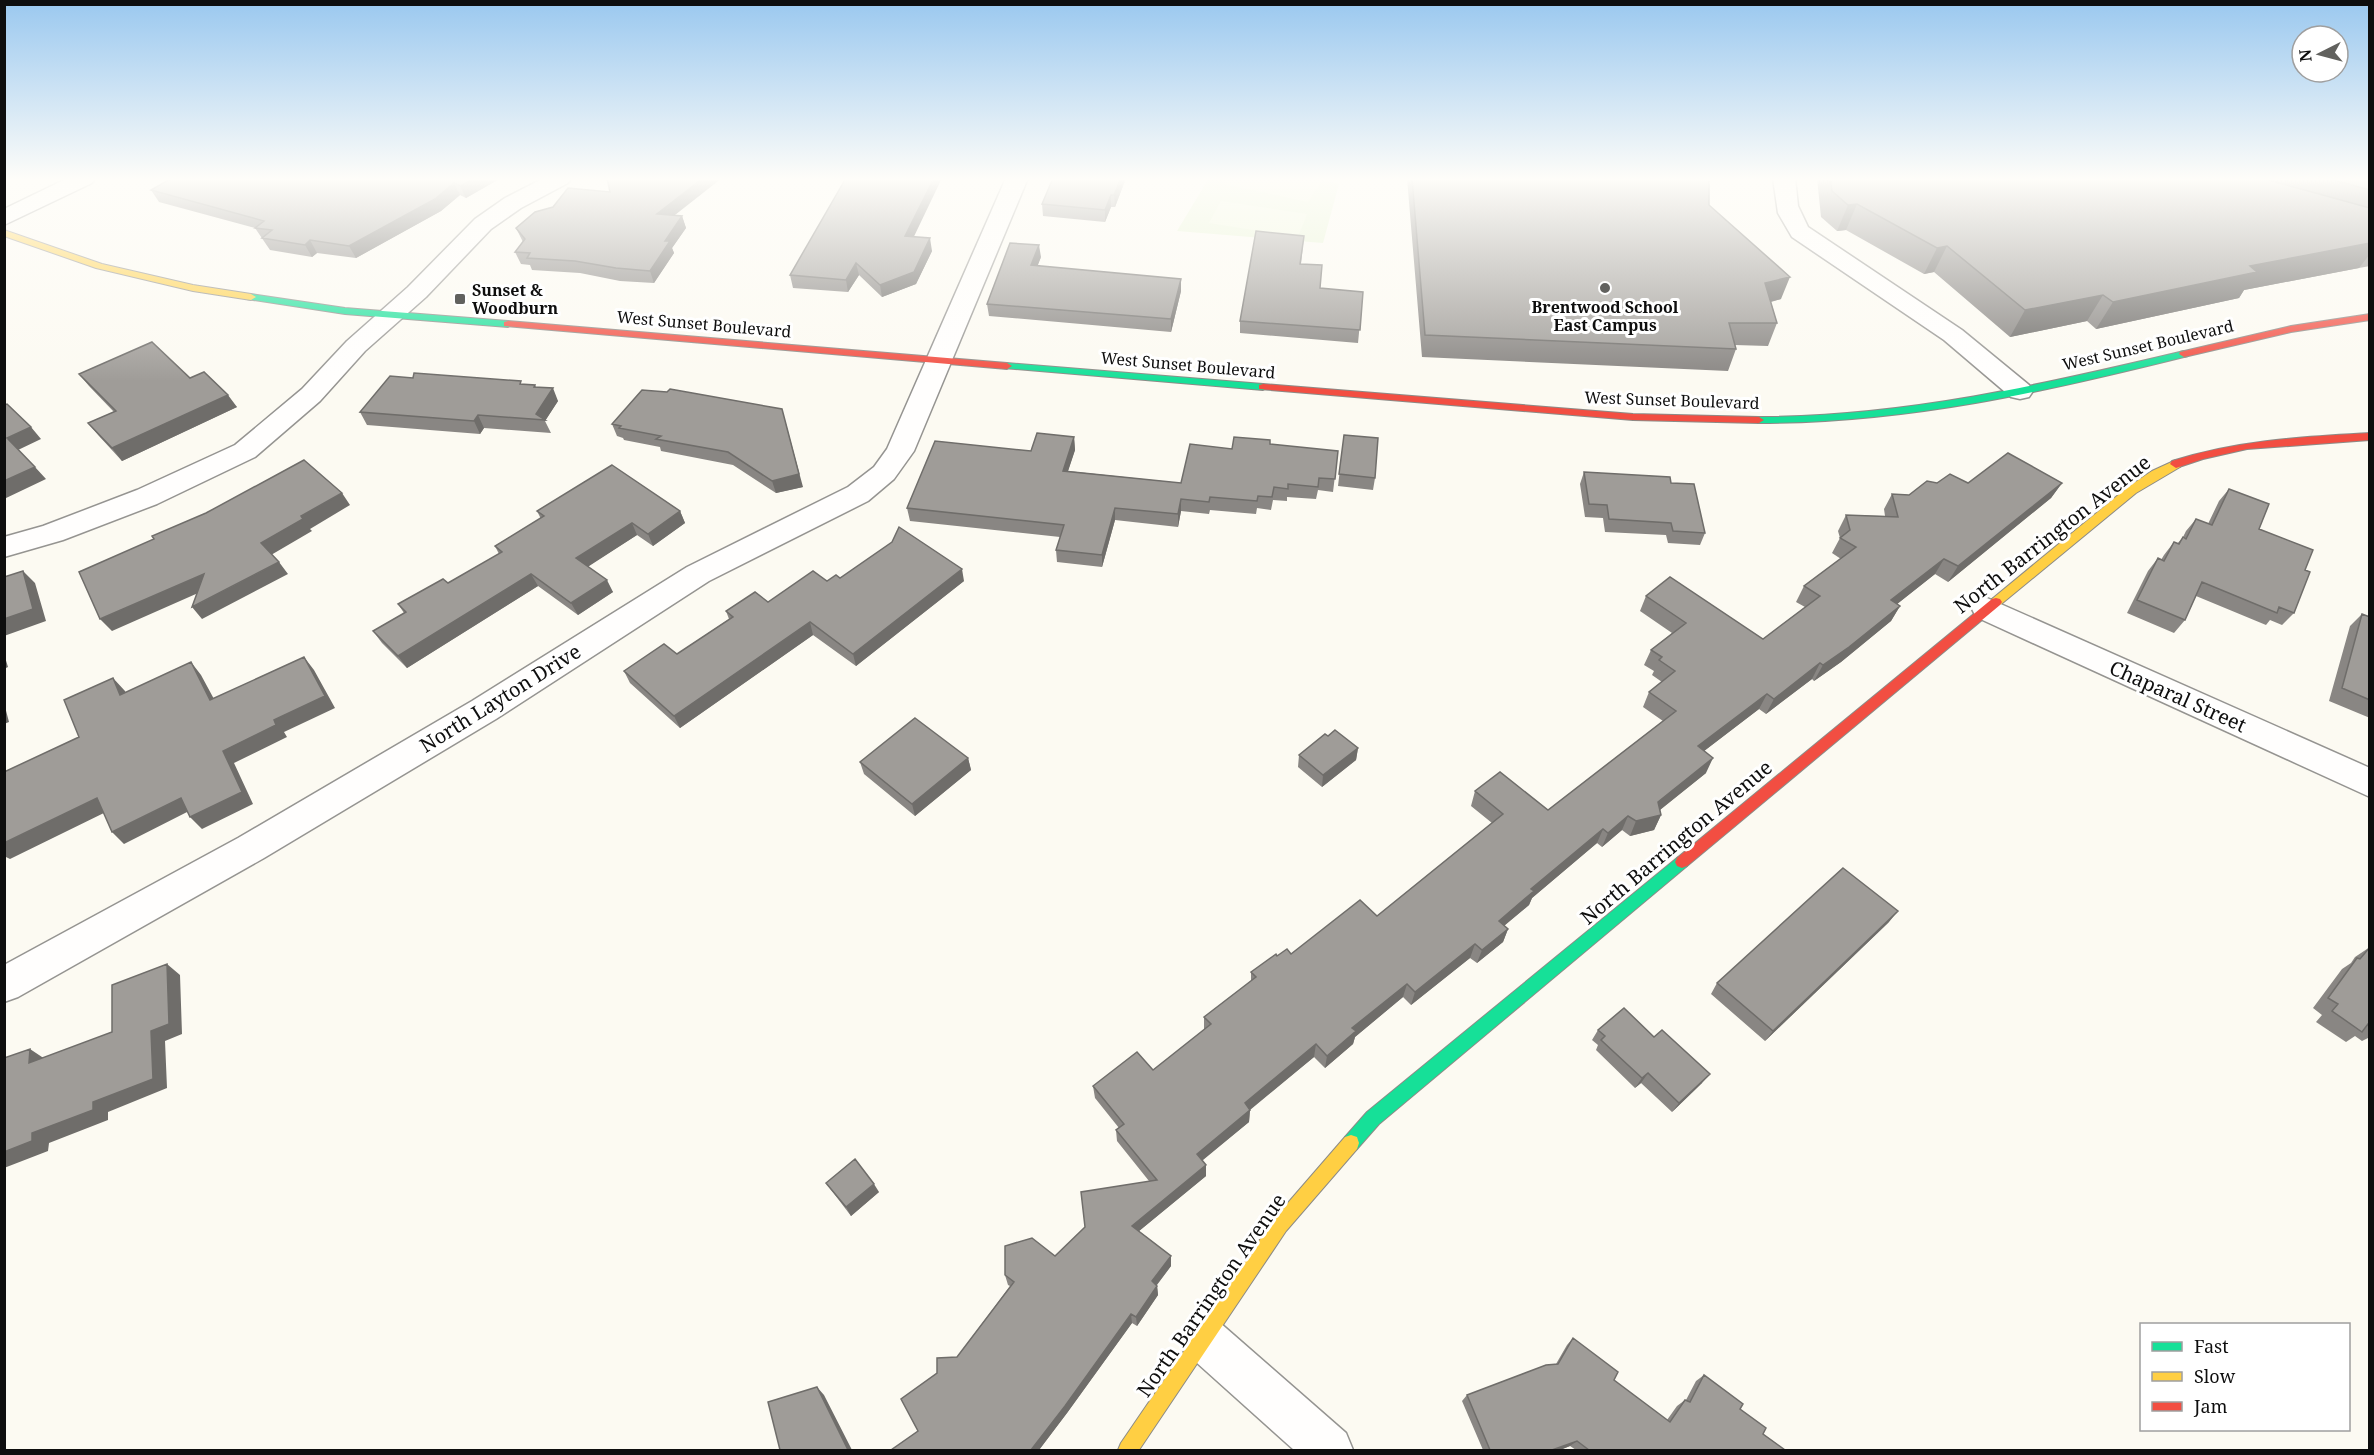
<svg xmlns="http://www.w3.org/2000/svg" width="2374" height="1455" viewBox="0 0 2374 1455" font-family="'Noto Serif',serif">
<rect width="100%" height="100%" fill="#fcfaf2"/>
<path fill="#e5f3d0" d="M1209,178h106l24,6 -16,59 -146,-12z"/>
<path fill="#eff7db" d="M1229,178h84l10,2 -15,22 -84,-18z
M1221,201l86,13 -9,23 -89,-14z"/>
<g fill="none" stroke-linecap="round" stroke-linejoin="round">
<g stroke="#959491" stroke-width="3">
<path id="street" d="M68,178h27l-3,5 -88,42v-16z
M544,178h27l-3,5 -47,25 -30,21 -65,68 -61,54 -45,50 -65,56 -98,47 -94,36 -59,17v-20l39,-11 94,-36 98,-45 67,-56 45,-48 61,-54 67,-68 30,-21z
M1006,178h22l-114,273 -20,28 -26,22 -159,80 -213,138 -232,139 -246,139 -14,5v-37l234,-127 234,-137 215,-134 161,-80 26,-20 13,-18z
M1773,178h22l3,28 10,21 154,103 67,55 4,6 -4,6 -9,2 -9,-2 -67,-57 -152,-103 -14,-24z
M1987,598l383,170v29l-394,-180 -4,-8 4,-8z
M1203,1315l16,7 127,111 7,17h-59l-107,-96 -7,-16 7,-16z"/>
</g>
<g stroke="#8c8b87" stroke-width="2">
<path id="fast" d="M251,294l94,14 163,13 5,3 -5,3 -163,-13 -98,-15v-4z
M2184,351l5,3 -1,2c-144,36 -280,67 -429,67l-5,-3 5,-3c148,-1 282,-32 425,-66z
M1007,363l256,21 5,3 -5,3 -260,-22 -1,-2z
M1682,856l5,2 2,4 -2,4 -308,258 -22,25 -6,2 -6,-2 -2,-6 2,-6 22,-25 310,-254z"/>
</g>
<g stroke="#8c8b87" stroke-width="2">
<path id="slow" d="M4,230l98,34 91,21 58,9 5,3 -5,3 -58,-9 -97,-23 -92,-32z
M2176,460l6,4 -2,3 -44,26 -136,112h-8l-2,-3 2,-3 136,-112 24,-16z
M1351,1135l6,2 2,6 -2,6 -71,82 -147,219h-21l3,-7 153,-224 71,-82z"/>
</g>
<g stroke="#8c8b87" stroke-width="2">
<path id="jam" d="M2370,314v6l-79,12 -107,25 -5,-3 1,-2 111,-26z
M508,321l499,42 5,3 -5,3 -503,-43v-4z
M1263,384l370,30 126,3 5,3 -5,3 -126,-3 -374,-31v-4z
M2370,433v7l-123,9 -44,10 -27,9 -6,-4 2,-3c65,-21 130,-24 198,-28z
M1996,598l4,1 2,3 -2,3 -313,261 -5,2 -5,-2 -2,-4 2,-4 315,-259z"/>
</g>
<use href="#street" fill="#fffefd" fill-rule="evenodd"/>
<use href="#fast" fill="#16e098" fill-rule="evenodd"/>
<use href="#slow" fill="#ffcf43" fill-rule="evenodd"/>
<use href="#jam" fill="#f24e42" fill-rule="evenodd"/>
</g>
<path fill="#898683" d="M165,178h336l-35,20 -6,-3 -19,16 -85,47 -39,-5 -5,4 -42,-7 -15,-22 -96,-26 -8,-12 16,-9z
M1053,178h73l-11,29h-4l-6,15 -62,-6 -1,-12z
M1407,178h302v27l72,94 -10,3 6,21 -9,23 -33,-1 1,4 -8,22 -306,-14z
M1817,178h553v88l-11,2 -115,22 -5,8 -143,31 -9,-8 -77,16 -76,-65 -10,2 -78,-44 -9,1 -16,-14z
M553,207l129,9 4,12 -14,20 2,5 -20,30 -34,-2 -40,-8 -48,-3 -2,-5 -9,-1 -6,-12 8,-10 -7,-14z
M1304,236l-3,28 19,25 43,3 -5,51 -118,-10v-12z
M913,237l19,14 -16,33 -34,13 -23,-22 -11,17 -55,-4 -3,-13z
M1041,257l-4,9 144,13v12l-10,41 -182,-16 -2,-12z
M79,374l111,4 47,29 -115,54 -23,-25 -11,-13 26,-11 -25,-26z
M523,384l12,1 1,2 22,14 -13,20 6,12 -67,-5 -4,6 -113,-9 -7,-13z
M642,390l161,97 -27,6 -43,-28 -72,-14 -1,-4 -36,-7 -1,-2 -6,-2 -5,-12z
M1344,435l31,43 -2,12 -35,-4z
M1074,437l1,13 -7,21 113,12 51,-34 106,2 -5,41 -15,-2 -2,9 -29,-2v4l-14,-1 -2,10 -14,-2 -1,6 -46,-4 -1,4 -28,-3 -3,16 -63,-7 -13,47 -45,-5 -1,-12 4,-13 -150,-16 -3,-13 124,-57z
M1584,472l87,11 34,50 -5,12 -32,-2 -2,-8 -61,-3 -2,-14 -18,-1 -5,-33z
M1937,483h125l-11,15 -103,84 -13,-8 -38,30 3,2 -9,15 -50,41 -27,19 -2,-2 -46,35 -7,-5 -55,42 2,22 -46,37 1,5 -7,15 -24,6 -8,-6 -20,17 -5,-4 -65,55 -3,7 -25,21 4,3 -5,13 -26,21 -7,-5 -59,47 -8,-8 -48,40 -2,7 -28,24 -11,-11 -64,52 -1,13 -47,38 4,16 -67,55 32,25v10l-14,19 1,10 -21,31 -5,-3 -65,90 -28,37h-148l27,-19 19,-58 20,-16 53,-71 -2,-1 -3,-10 50,-19 94,-75 -32,-40 -1,-11 3,-2 -24,-30 -2,-12 60,-16 51,-40v-13l47,-36v-9l26,-16 14,-2 86,-38 115,-93 -21,-17 4,-15 73,19 115,-89 -20,-14 6,-15 13,-10 -10,-7 2,-4 -10,-6 7,-15 21,-17 -32,-22 6,-15 117,43 42,-32 -9,-5 8,-16 37,-27 -9,-6 8,-15 -2,-7 8,-16 39,1 -1,-7 8,-15 17,1z
M2229,489l30,40 46,41 -11,43 -12,12 -12,-5 -4,5 -70,-29 -11,24 -11,13 -47,-20 21,-42 10,-13 3,2 3,-5 10,-13 3,2 6,-7 3,-6 10,-12 12,5 11,-23z
M537,511h143l5,12 -32,23 -16,-11 -49,31 25,26 -35,23 -40,-29 -131,82 -25,-25 -9,-12 31,-18 -6,-9 50,-21 51,-29 -4,-8 46,-27z
M840,578l124,3 -108,85 -43,-31 -133,93 -50,-45 -6,-12 53,-17 52,-35 -3,-8 42,-9 59,-21z
M2362,614l8,3v101l-41,-17 21,-75z
M1358,748l-2,12 -34,27 -24,-20 1,-12z
M968,758l3,12 -56,46 -51,-42 -4,-12z
M1889,922l-124,119 -54,-47 6,-11z
M2370,947v90l-8,4 -7,-5 -9,6 -30,-20 6,-7 -9,-7 29,-39 9,-6 4,-6z
M1598,1030l104,53 -30,29 -31,-29 -6,5 -39,-38 2,-5 -6,-5z
M826,1183l53,9 -28,24 -19,-25z
M1573,1338l41,42 53,40 10,-14 8,-6h1l10,-19 8,-6 36,34 23,25 22,16h-209l-6,-4 -10,4h-77l-21,-49 5,-6 89,-31 11,-19z"/>
<path fill="#6f6d6a" d="M475,178h26l-35,20 -6,-12z
M703,178h19l-61,48 -4,-12z
M934,178h8l-34,71 -3,-13z
M1121,178h5l-11,29 -1,-12z
M454,183l6,12 -19,16 -85,47 -7,-12z
M1111,195v12l-6,15v-12z
M1857,204l-11,26 -9,1 11,-26z
M682,216l4,12 -14,20 2,5 -20,30 -4,-12 15,-30z
M930,238l2,13 -16,33 -34,13 -2,-12z
M310,240l7,13 -5,4 -7,-12z
M2370,243v11l-11,14 -115,22 -5,8 -143,31 17,-27 137,-36z
M1039,245l2,12 -8,21 -2,-13z
M1947,246l-13,26 -10,2 13,-26z
M856,263l3,12 -11,17 -2,-12z
M1790,277l-9,22 -24,6 8,-22z
M1181,279v12l-10,41v-13z
M2103,295l-16,26 -77,16 15,-27z
M553,388l5,13 -13,20 -9,-7z
M228,395l9,12 -115,54 -10,-13z
M782,409l21,78 -27,6 -4,-12z
M478,415l6,13 -4,6 -6,-13z
M31,427l10,12 -23,11 -11,-12z
M1074,437l1,13 -11,33 -1,-12z
M35,467l11,12 -42,20v-18z
M2062,483l-11,15 -103,84 10,-16z
M342,493l8,12 -40,24 2,2 -41,24 -10,-12 40,-27z
M1181,499v12l-3,16v-13z
M1115,508v12l-13,47v-12z
M680,511l5,12 -32,23 -5,-12z
M632,523l5,12 -54,35 -7,-12z
M1944,559l-9,15 -53,42 9,-16z
M279,562l9,12 -86,45 -10,-12z
M962,569l2,12 -108,85 -3,-12z
M23,571l12,12 11,38 -42,15v-17z
M204,574l10,12 -102,45 -12,-12z
M531,574l7,12 -131,82 -9,-12z
M607,580l6,12 -35,23 -7,-12z
M1900,606l-9,15 -50,41 -27,19 9,-16z
M810,622l3,13 -133,93 -6,-12z
M4,654l4,13 -4,2z
M304,657l10,13 21,38 -51,24 3,5 -53,26 19,41 -51,25 -12,-12 33,-66 51,-31z
M191,662l10,13 20,37 -11,-12z
M1820,663l-8,16 -46,35 8,-15z
M113,678l12,13 7,16 -12,-12z
M1767,694l-8,15 -68,52 7,-15z
M4,703l5,19 -5,2z
M1358,748l-2,12 -34,27 1,-12z
M968,758l3,12 -56,46 -3,-12z
M1713,758l-7,15 -55,44 7,-15z
M97,798l13,12 -100,49 -6,-3v-13z
M181,798l12,11 -69,35 -12,-12z
M1661,815l-7,15 -24,6 6,-15z
M1628,816l-6,14 -20,17 6,-14z
M1603,829l-6,14 -65,55 -3,7 -35,29 5,-13 32,-32z
M1898,911l-9,11 -124,119 8,-10z
M1508,929l-5,13 -26,21 5,-13z
M1475,944l-5,14 -59,47 4,-13z
M167,964l13,11 2,59 -17,7 2,47 -59,24v8l-59,23 -1,8 -44,17v-16l28,-19 61,-31 58,-71z
M1407,984l-4,13 -48,40 -2,7 -28,24 2,-12 25,-28z
M1316,1044l-2,13 -70,58 1,-12z
M30,1049l15,10 -16,4z
M1648,1073l-7,10 -6,5 7,-10z
M1710,1074l-8,9 -30,29 7,-9z
M1250,1110l-1,12 -52,43v-11z
M1206,1165v11l-73,60 -1,-10z
M874,1184l5,8 -28,24 -5,-9z
M1171,1256v10l-19,25v-10z
M1157,1286l1,9 -21,31 -1,-9z
M1131,1314l1,9 -65,90 -28,37h-8z
M817,1387l7,8 28,55h-4z
M1577,1441l-7,5 -10,4h-8z"/>
<path fill="#9f9c98" stroke="#6f6d6a" stroke-width="1.5" d="M172,178h303l-15,8 -6,-3 -19,16 -86,47 -39,-6 -5,5 -43,-7 10,-8 -17,-2 9,-7 -113,-31z
M607,178h96l-46,36 25,2 -17,25h5l-20,30 -34,-3 -41,-7 -48,-3 3,-5 -15,-1 10,-13 -9,-11 19,-16 18,-5 15,-19 42,4z
M846,178h88l-29,58 25,2 -16,34 -34,13 -24,-22 -10,17 -56,-5z
M1053,178h68l-7,17h-3l-6,15 -63,-6z
M1412,178h297v27l81,72 -25,6 12,40h-48l7,26 -311,-14z
M1830,178h431l109,30v35l-120,23 7,6 -144,30 -10,-7 -78,15 -78,-64 -10,2 -80,-44 -9,1 -16,-14z
M2326,178h44v12z
M1256,231l48,5 -4,28 22,1 -2,23 43,4 -3,38 -120,-9z
M1010,243l29,2 -8,20 150,14 -10,40 -184,-15z
M152,342l38,36 14,-6 24,23 -116,53 -24,-25 28,-12 -37,-37z
M414,373l107,8 -1,3 15,1 -1,2 19,1 -17,26 9,6 -67,-5 -4,6 -114,-9 30,-36 23,2z
M670,389l112,20 17,65 -27,7 -44,-29 -72,-13 5,-3 -42,-8 2,-2 -9,-2 30,-34 25,2z
M7,404l24,23 -24,11 28,29 -31,14v-76z
M1037,433l37,4 -11,34 118,12 9,-39 42,5 2,-12 36,3v4l68,7 -3,28 -16,-1 -1,9 -30,-3v5l-14,-2 -2,10 -14,-1 -1,5 -47,-4 -1,5 -28,-3 -3,15 -63,-6 -13,47 -46,-5 8,-25 -157,-17 28,-67 96,10z
M1344,435l34,3 -3,40 -36,-4z
M2008,453l54,30 -104,83 -14,-7 -53,41 9,6 -51,41 -26,18 -3,-2 -46,36 -7,-5 -69,52 15,12 -55,44 3,13 -25,6 -8,-5 -20,17 -5,-4 -72,60 3,2 -35,30 9,8 -26,21 -7,-6 -60,48 -8,-8 -55,44 4,3 -29,25 -11,-12 -71,59 5,7 -53,44 9,11 -74,61 39,30 -19,25 5,5 -21,31 -5,-3 -66,92 -34,44h-140l27,-19 -17,-32 36,-26v-15l20,-1 57,-75 -9,-7v-29l27,-8 23,18 30,-29 -4,-35 76,-12 -41,-50 8,-6 -31,-38 44,-34 16,18 58,-46 -7,-7 52,-40 -5,-5 25,-18 1,2 10,-7 4,5 69,-54 17,16 126,-102 -28,-23 25,-19 48,38 128,-99 -27,-19 26,-21 -16,-11 3,-3 -11,-7 35,-27 -40,-27 24,-19 93,62 57,-43 -16,-10 52,-39 -16,-9 10,-8 -4,-15 52,2 -6,-23 17,1 18,-14 10,2 13,-9 18,9z
M304,460l38,33 -41,23 2,3 -42,24 18,19 -87,45 12,-33 -104,45 -21,-47 75,-33 -2,-3 54,-23z
M612,465l68,46 -32,23 -16,-11 -56,35 31,22 -36,23 -40,-29 -133,82 -25,-25 33,-19 -8,-8 45,-25 5,4 54,-31 -7,-6 49,-30 -7,-5z
M1584,472l86,5 1,6 23,1 11,49 -32,-2 -2,-8 -62,-4 -2,-14 -18,-1z
M2229,489l40,15 -10,25 54,21 -8,20 5,2 -16,41 -15,-6 -2,6 -75,-31 -17,38 -48,-20 21,-42 6,3 10,-19 5,2 4,-7 3,2 10,-20 16,6z
M899,527l63,42 -109,85 -43,-32 -136,94 -50,-45 40,-27 13,10 56,-37 -7,-6 29,-19 13,10 45,-31 14,10 9,-6 4,3 52,-36z
M23,571l10,38 -29,10v-42z
M2362,614l8,3v83l-28,-12z
M304,657l21,39 -51,24 2,5 -53,26 19,41 -52,25 -9,-19 -69,34 -15,-34 -93,45v-71l75,-35 -15,-37 49,-22 7,17 71,-33 19,38z
M915,718l53,40 -56,46 -52,-42z
M1335,730l23,18 -35,27 -24,-20 26,-21 3,2z
M1843,868l55,43 -125,120 -56,-48z
M2370,947v78l-2,-1 -6,8 -30,-21 6,-7 -10,-6 29,-40 3,1z
M167,964l2,60 -18,7 2,48 -60,23v8l-61,23v8l-28,11v-94l26,-9 -1,14 83,-31v-47z
M1624,1008l30,29 8,-7 48,44 -31,29 -31,-30 -6,5 -41,-38 4,-4 -7,-6z
M855,1159l19,25 -28,23 -20,-24z
M1573,1338l45,34 -4,8 56,42 15,-22 5,2 14,-27 39,29 -3,5 26,19 -3,6 22,16h-196l-12,-9 -25,9h-62l-23,-55 79,-30 12,-1z
M817,1387l31,63h-68l-12,-48z"/>
<linearGradient id="sky" x2="0" y2="1"><stop stop-color="#9ac8ef"/><stop offset="0.47" stop-color="#fefdf9"/><stop offset="1" stop-color="#fefdf9" stop-opacity="0"/></linearGradient>
<rect width="2374" height="381" fill="url(#sky)"/>
<g fill="#61615e" stroke="#fff" stroke-width="2">
<circle cx="1605" cy="288" r="6"/>
<rect x="454" y="293" width="12" height="12" rx="3"/>
</g>
<g text-anchor="middle" dominant-baseline="central" stroke-width="6" stroke-linejoin="round" paint-order="stroke">
<g font-size="16" font-weight="bold" fill="#0e0e0e" stroke="#fff" text-anchor="start">
<text x="472" y="290">Sunset &amp;<tspan x="472" dy="18">Woodburn</tspan></text>
<text x="1605" y="307" text-anchor="middle">Brentwood School<tspan x="1605" dy="18">East Campus</tspan></text>
</g>
<g font-size="16" fill="#0e0e0e" stroke="#fff">
<text transform="translate(704 324) rotate(5)">West Sunset Boulevard</text>
<text transform="translate(2148 345) rotate(-13)">West Sunset Boulevard</text>
<text transform="translate(1188 365) rotate(5)">West Sunset Boulevard</text>
<text transform="translate(1672 400) rotate(2)">West Sunset Boulevard</text>
</g>
<g font-size="20" fill="#0e0e0e" stroke="#fff">
<text transform="translate(2052 534) rotate(-38)">North Barrington Avenue</text>
<text transform="translate(2178 696) rotate(24)">Chaparal Street</text>
<text transform="translate(500 698) rotate(-32)">North Layton Drive</text>
<text transform="translate(1676 842) rotate(-40)">North Barrington Avenue</text>
<text transform="translate(1211 1295) rotate(-55)">North Barrington Avenue</text>
</g>
</g>
<rect width="2374" height="1455" fill="none" stroke="#0e0e0e" stroke-width="12"/>
<rect x="2140" y="1323" width="210" height="108" fill="#ffffff" stroke="#9f9f9f" stroke-width="1.5"/>
<rect x="2152" y="1342" width="30" height="9" fill="#16e098" stroke="#9f9f9f" stroke-width="1.5"/>
<text x="2194" y="1353" font-size="18" fill="#0e0e0e">Fast</text>
<rect x="2152" y="1372" width="30" height="9" fill="#ffcf43" stroke="#9f9f9f" stroke-width="1.5"/>
<text x="2194" y="1383" font-size="18" fill="#0e0e0e">Slow</text>
<rect x="2152" y="1402" width="30" height="9" fill="#f24e42" stroke="#9f9f9f" stroke-width="1.5"/>
<text x="2194" y="1413" font-size="18" fill="#0e0e0e">Jam</text>
<g transform="translate(2320 54) rotate(264)"><circle r="28" fill="#ffffff" stroke="#9f9f9f" stroke-width="1.5"/>
<path d="M0-4.5L10 22L0 15L-10 22Z" fill="#61615e"/>
<text y="-9" font-size="16" font-weight="bold" text-anchor="middle" fill="#0e0e0e">N</text>
</g>
</svg>
